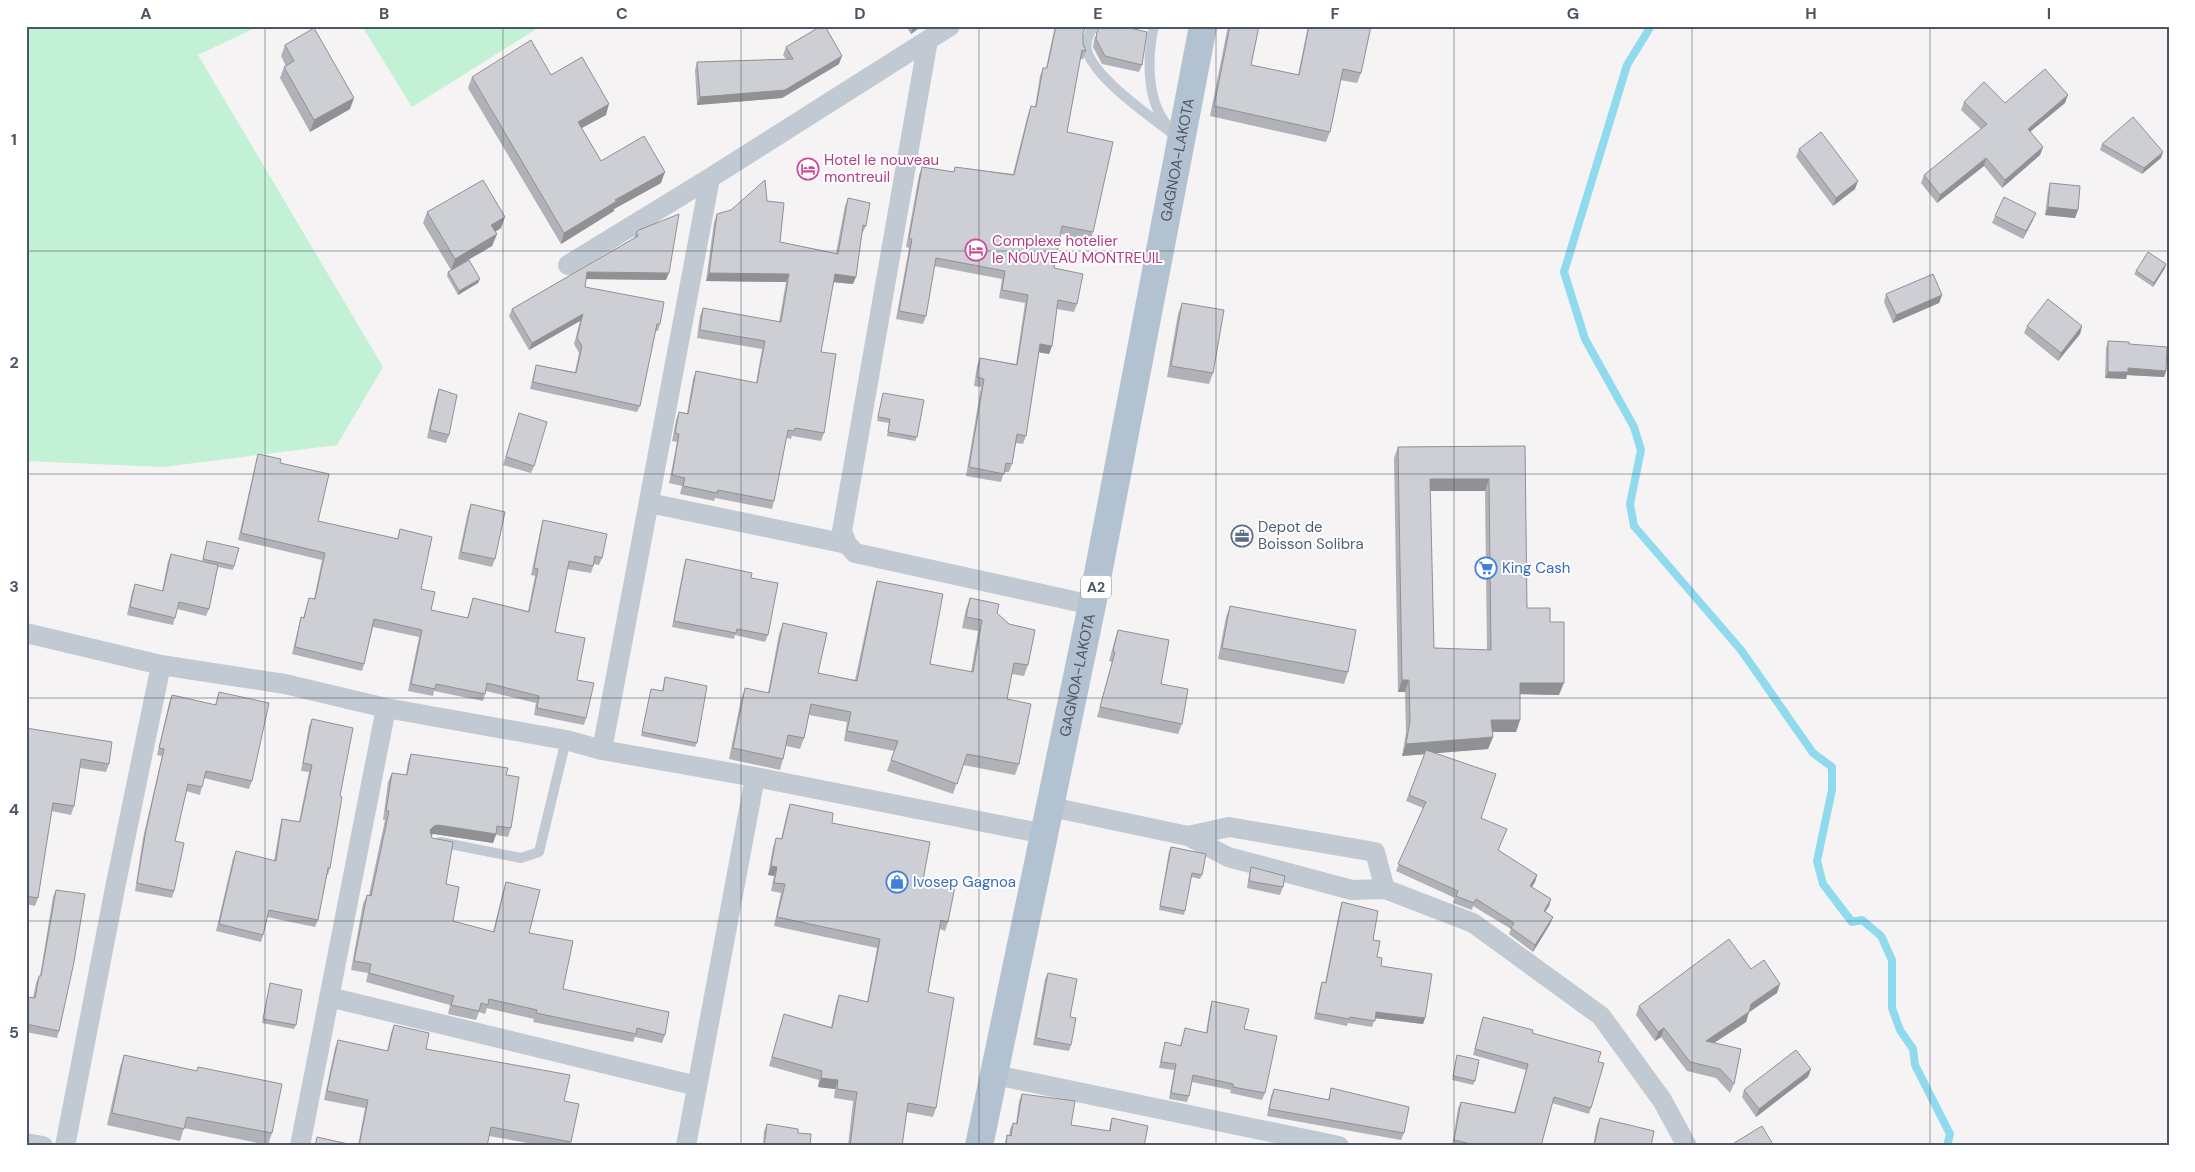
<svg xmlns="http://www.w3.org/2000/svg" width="2195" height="1172" viewBox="0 0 2195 1172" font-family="'DM Sans',sans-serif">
<rect width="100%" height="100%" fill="#f5f3f3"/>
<path fill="#c3f1d5" d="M26,26h233l-61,29 185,312 -46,78 -174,22 -137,-6z
M362,26h179l-129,81z"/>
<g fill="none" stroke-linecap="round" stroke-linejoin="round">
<path stroke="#90daee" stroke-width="8" d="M1651,26l-24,39 -63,207 21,67 49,88 7,23 -11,54 4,22 107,124 72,103 19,14v23l-15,71 6,23 29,38 10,-2 19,16 11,24v48l8,22 13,19 2,16 35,69 -3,12"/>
<path stroke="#c1cad2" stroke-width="10" d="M1094,26c-5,7 -9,16 -7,25 9,29 67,68 91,87
M1154,26c-7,31 -8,75 14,100
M440,842l81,16 18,-6 27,-112"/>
<path stroke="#c1cad2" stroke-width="20" d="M928,40l-86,491 5,13 8,9 237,52
M568,265l142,-87 240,-152
M649,503l198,41
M26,633l135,32 124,19 101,24 180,32 36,10 153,27 290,57
M602,750l108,-572
M1051,807l137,29 40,21 124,33 33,-1 88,34 128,93 61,84 25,46
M1188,836l41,-9 146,25 10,37
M329,997l368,89
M995,1075l344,71
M26,1143l17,3
M65,1146l50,-258 46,-223
M300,1146l86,-438
M686,1146l69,-369"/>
<path stroke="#b3c2d1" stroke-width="28" id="s1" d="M979,1146l113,-541 111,-579"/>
</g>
<path fill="#b0b2b7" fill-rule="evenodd" d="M906,26h16l-11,8z
M1055,26h32l-4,7v11l3,7 -3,8h-3l-13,73 26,100 -3,9 -29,-7 -7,34 23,36 -3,8 -17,-3 -5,37 -3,8 -10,-2 -13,84 -3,8 -7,-1 -4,21 -3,8h-5l-3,10 -35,-6 15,-89 -7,-1 3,-20 3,-8 36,6 9,-61 -26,-5 3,-19 -68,-13 -8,50 -3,8 -27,-5 13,-71 -3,-1 13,-72 3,-8 31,5 2,-5 58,7 15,-60 3,-8 4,1 5,-31 3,-8h3z
M1228,26h31l-8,39 47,10 10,-49h63l-10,47 -4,10 -17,-3 -10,52 -4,10 -116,-26z
M1097,32l45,33 -3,7 -37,-8 -9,-17 1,-7z
M285,45l65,64 -40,23 -30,-54 4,-11 2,-1 -5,-10z
M786,47l53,17 -57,34 -85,7 -2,-35 2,-8 89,-3 -3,-4z
M551,75l55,40 -24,13 19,33 60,22 -47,26v2l-53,33 -93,-156 4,-11z
M1964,102l101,1 -35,29 13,15 -3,8 -38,33 -18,-22 -47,37 -16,-20 3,-8 57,-46 -20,-19z
M2102,144l59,14 -19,16 -42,-24z
M1799,149l56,40 -22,17 -37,-49z
M2050,183l28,27 -3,8 -30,-3 3,-24z
M848,198l18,28 -4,8 -9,50 -20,-2 -12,70 3,81 -3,8 -29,-5 -1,3 -5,-1 -12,63 -2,8 -57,-11 -1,3 -34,-7 2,-8 -13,-3 8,-41 -5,-1 4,-21 3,-8 8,1 6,-34 3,-8 60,12 6,-34 -65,-11 3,-22 3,-8 76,14 7,-40 -80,-1 8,-59 3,-8 50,-13 13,41 56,11 9,-47z
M427,212l74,16 -6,4 2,2 -5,12 -41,24 -28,-47z
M1995,216l38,4 -10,19 -31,-16z
M636,232l30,48 -80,-1 -1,8 75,37 -2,7h-3l-15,75 -3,6 -107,-23 4,-17 2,-7 39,7 4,-19 -5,-9 6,-23 -51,29 -20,-34 3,-7 122,-71z
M2165,268l-12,19 -19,-13 2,-3z
M448,272l30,11 -20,12 -11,-19z
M1886,294l56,1 -3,8 -46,20 -9,-21z
M1182,303l31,70 -4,11 -42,-7 11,-63z
M2027,326h55l-2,8 -22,27 -34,-28z
M2108,341l21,3 37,27 -2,6 -37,-2 -1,4 -21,-1 1,-30z
M439,389l10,46 -3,8 -19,-5 9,-41z
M883,393l34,44 -2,4 -28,-5 2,-13 -12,-2z
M519,413l15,53 -3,7 -28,-8z
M1525,446l2,162 23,14 9,73 -39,-1v26l-4,12h-24l1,5 -5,12 -54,4 47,65 17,32 39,25 -2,7 -3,5 19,12 -2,7 -4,6 8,5 -3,7 -17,28 -24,-18 2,-5 -38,-23 -1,4 -19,-7 2,-5 -59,-27 27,-63 -17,-7 19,-47 -23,2 4,-23 -1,-41h-7l-4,-234 4,-11zM1430,491h55l2,159 -53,-2z
M258,454l22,9 38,58 79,18 3,-10 21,60 10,21 36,8 6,-20 55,13 7,-35 -4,-1 10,-48 2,-7 59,38 -3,7 -5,-1 -3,9 -24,-4 -12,63 22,48 9,38 -2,7 -50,-10 2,-12 -50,-12 -3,10 -49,-10 -1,5 -25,-5 11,-54 -46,-10 -9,37 -2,7 -70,-17 7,-29 2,-8 2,1 6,-20 5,1 8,-39 -84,-20 18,-79z
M471,504l24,55 -3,8 -34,-8 10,-47z
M207,541l27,25 -1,4 -15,-3 -9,42 -3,7 -29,-7 -4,16 -46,-10 5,-23 3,-8 27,7 6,-30 3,-7 31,8z
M686,559l65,19 17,57 -3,7 -30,-7 -1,4 -62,-12 12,-62z
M877,581l53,83 41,8 7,-41 -16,-3 4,-19 4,-11 27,15 31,52 -4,11 -12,-2 -5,25 12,65 -4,11 -52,-10 -10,29 -66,-23 7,-20 -50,-10 3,-19 -38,-7 -5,23 -4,11 -14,-3 -3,13 -3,11 -51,-11 12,-60 4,-11 23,5 11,-59 4,-11 35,50 37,7 19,-89z
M1230,606l118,66 -4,12 -126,-25 8,-42z
M1118,630l43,54 21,40 -4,10 -81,-17 15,-55 -3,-1 6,-22z
M665,677l32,66 -2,4 -54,-11 10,-47 11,2z
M219,692l33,89 -3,8 -45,-11 -4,17 -14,-4 -11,50 -1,50 -2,7 -37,-7 8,-53 19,-82 -5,-1 12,-52 3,-8 43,10z
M312,719l28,77 -10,72 -2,7h-1l-9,45 -3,7 -48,-10 -4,18 -2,7 -45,-11 17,-73 3,-7 38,10 6,-35 2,-7 17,3 10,-50 -8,-1 8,-45z
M26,728l83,36 -3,8 -26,-4 -6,38 -3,9 -20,-4 -13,87 -3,8 -9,-2z
M411,754l95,21 5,53 -3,9 -12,-2 -3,8 -59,-9 -3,1 15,49 7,37 40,11 10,-41 3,-9 23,51 34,56 102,46 -3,8 -27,-6 -2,5 -100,-20 1,-3 -47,-11 -2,6 -6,-2 -3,8 -28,-6 2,-9 -84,-23 2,-9 -17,-3 12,-66 4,-9h2l16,-75h-2l5,-38 4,-9 14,2 2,-13z
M790,804l42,19 91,57 25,42 -3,9 -5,-2 -12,63 8,116 -3,9 -27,-5 -4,34h-54l5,-45 -19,-3 1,-9 -17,-2 1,-7 -50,-14 15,-52 47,13 5,-23 3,-9 28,7 10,-54 -103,-22 7,-33 -10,-2 3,-15 -6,-1 5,-28 3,-9 5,1 6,-26z
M1171,847l31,28 -2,4 -9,-2 -7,38 -25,-5 10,-59z
M1251,867l32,20 -3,8 -33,-7 2,-13z
M56,890l3,141 -2,7 -31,-6v-35l7,1 3,-15 3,-7h1l13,-79z
M1342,902l31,38 4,17 4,9 44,52 -2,6 -48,-6 -3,9 -24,-4 -1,3 -33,-7 6,-31 2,-6 3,1 15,-75z
M1751,969l26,24 -28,19 -3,10 -32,21 20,41 -4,9 -14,-15 -29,-7 -26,-34 -6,4 -19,-26 3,-9z
M1048,973l22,44 1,28 -2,6 -36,-6 12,-66z
M270,983l26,42 -2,4 -32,-6z
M1212,1001l32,28 21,64 -3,7 -32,-7 1,-3 -39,-8 -3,14 -2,6 -18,-3 5,-29 -15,-2 4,-19 2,-7 15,4 5,-18 21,5 4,-26z
M1483,1017l49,16 66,29 -7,46 -2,6 -37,-11 -11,43h-89l6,-38 3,-6 53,10 12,-42 -53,-15z
M394,1025l32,24 138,52 15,3 -9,39 12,3h-38l-55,-10 -131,10 7,-38 -41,-8 11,-52 3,-8 49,11 4,-18z
M124,1055l73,16 1,-4 74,66 -4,12 -84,-17 -4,13 -73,-16 13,-58z
M1457,1055l18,26 -2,4 -21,-5z
M1811,1069l-3,8 -52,40 -14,-20 2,-7z
M1331,1088l73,45 -3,7 -134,-24 4,-20 3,-7 54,11z
M1022,1094l49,31 38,6 1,-7 2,-6 32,28h-140l3,-11 2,1 1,-7 3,-6 3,1 3,-23z
M1600,1118l51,28h-58l4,-21z
M767,1124l31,9 12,13h-47l1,-15z"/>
<path fill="#909195" d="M913,26h9l-11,8z
M842,56l-3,8 -57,34 -85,7 3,-8z
M2068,95l-3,8 -40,33 3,-7z
M354,98l-4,11 -40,23 4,-12z
M609,104l-3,11 -32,17 4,-10z
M2043,147l-3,8 -38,33 3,-8z
M2163,152l-2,6 -19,16 2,-6z
M1986,158l-2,8 -47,37 3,-8z
M665,172l-4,11 -47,26v2l-53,33 3,-11 51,-33z
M1858,181l-3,8 -22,17 3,-8z
M2048,207l30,3 -3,8 -30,-3z
M2036,213l-3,7 -10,19 3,-8z
M505,217l-4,11 -14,9 4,-12z
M497,234l-5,12 -41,24 4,-11z
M2166,264l-1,4 -12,19 1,-4z
M587,272l82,1 -3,7 -82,-1z
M709,273l80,1 -3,8 -80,-1z
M835,274l21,3 -3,7 -21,-2z
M480,279l-2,4 -20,12 1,-4z
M1942,295l-3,8 -46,20 3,-8z
M583,314l-3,7 -51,29 3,-7z
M2082,326l-2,8 -22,27 3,-8z
M1040,344l12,2 -3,8 -12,-2z
M2128,368l38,3 -2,6 -37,-2 -1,4 -21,-1 3,-6z
M1430,479h59l-4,12h-59z
M1402,680h7l-4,12h-7z
M1520,683h44l-5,12 -44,-1z
M1491,720h29l-4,12h-29z
M1493,737l-5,12 -86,7 4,-12z
M438,825l58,9 -3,9 -59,-9 -4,1v-5l4,-4z
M771,866l6,1 -3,9 -6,-1z
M1537,875l-2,7 -7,11 2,-7z
M1551,899l-2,7 -8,12 3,-7z
M1553,917l-3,7 -17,28 2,-7z
M1780,984l-3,9 -29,20 3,-9z
M1376,1012l49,6 -2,6 -49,-6z
M1749,1012l-3,10 -43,28 3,-9z
M1664,1028l-3,9 -6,4 3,-9z
M1811,1069l-3,8 -52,40 3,-8z
M821,1078l17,2 -3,9 -17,-2z"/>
<path fill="#cdcfd5" stroke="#909195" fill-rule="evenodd" d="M821,26h4l17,30 -57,34 -85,7 -3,-35 96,-3 -7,-12z
M1056,26h30l-3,6v12l3,7 -4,-1 -15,82 46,10 -20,90 -31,-6 -8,42 29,6 -6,30 -19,-4 -6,46 -12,-2 -14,92 -9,-2 -5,30 -6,-1 -2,11 -35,-7 15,-88 -7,-2 3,-19 37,7 11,-70 -26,-5 3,-19 -69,-13 -10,58 -27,-5 13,-72h-3l13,-72 32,5 1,-5 59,8 17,-69 5,1 7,-39h4z
M1100,26h21l26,6 -5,33 -37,-9 -9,-17 1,-7z
M1230,26h29l-8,39 48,10 10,-49h62l-10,47 -18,-4 -13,63 -116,-26z
M314,28l40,70 -40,22 -30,-53 10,-6 -9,-16z
M531,40l20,35 31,-18 27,47 -31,18 23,39 43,-25 21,36 -50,28 2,1 -53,32 -92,-156z
M2045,69l23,26 -40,34 15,18 -38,33 -19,-22 -46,37 -16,-20 63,-51 -23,-22 20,-20 21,21z
M2133,117l30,35 -19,16 -42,-24z
M1821,132l37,49 -22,17 -37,-49z
M483,180l22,37 -14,8 6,9 -42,25 -28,-47z
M765,180l2,21 17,2 -4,39 58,12 10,-56 22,5 -4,23 -3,-1 -7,52 -21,-3 -14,78 15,2 -12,79 -29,-5 -1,3 -6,-1 -14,71 -56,-11 -1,3 -34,-7 2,-8 -13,-3 7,-41 -4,-1 4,-21 9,2 8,-43 61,12 8,-42 -65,-11 3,-22 78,14 8,-48 -80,-1 8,-59 14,-4z
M2050,183l30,3 -2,24 -30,-3z
M2004,197l32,16 -10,18 -31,-15z
M679,214l-10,59 -82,-1 -2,15 79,15 -4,22h-3l-17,82 -107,-24 3,-17 40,8 6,-27 -5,-8 6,-24 -51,29 -20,-34 126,-73 -2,-4 3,-2z
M2148,252l18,12 -12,19 -18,-12z
M469,260l11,19 -21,12 -11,-19z
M1933,274l9,21 -46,20 -10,-21z
M2048,299l34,27 -21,27 -34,-27z
M1182,303l42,7 -11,63 -42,-7z
M2108,341l21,1v2l38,3 -1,24 -38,-3v4h-20z
M439,389l18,6 -8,40 -19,-5z
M883,393l41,7 -7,37 -29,-5 2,-13 -12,-2z
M519,413l28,9 -13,44 -28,-9z
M1525,446l2,162h23v14h14v61h-44v37h-29l2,17 -87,7 4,-23 -1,-41h-7l-4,-233zM1430,479h59l2,171 -57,-2z
M258,454l23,5 -1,4 49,11 -11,47 80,18 2,-10 32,8 -11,52 14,3 -4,18 37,8 5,-20 56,14 9,-43 -4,-1 9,-48 64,14 -5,24 -7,-2 -2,10 -24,-5 -14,71 30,6 -8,42 17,3 -8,35 -49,-10 2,-12 -52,-13 -2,11 -49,-10 -1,5 -24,-5 11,-54 -48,-11 -10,45 -69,-17 6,-30 3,1 5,-20 6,1 10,-46 -84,-20z
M471,504l34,8 -10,47 -34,-7z
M207,541l32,7 -5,18 -31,-7z
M171,554l47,11 -9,44 -30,-7 -4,16 -45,-11 5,-23 28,7z
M686,559l66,14 -1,5 27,5 -10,52 -31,-6 -1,4 -62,-12z
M877,581l66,13 -13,70 43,8 9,-52 -16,-3 4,-19 29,6 -2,9 12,11 26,6 -7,35 -14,-2 -7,36 24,5 -12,60 -52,-10 -10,30 -66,-24 7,-19 -51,-10 4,-19 -40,-8 -7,34 -16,-3 -5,24 -50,-11 12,-60 24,5 14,-70 44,10 -9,40 39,8z
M1230,606l126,24 -8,42 -126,-24z
M1118,630l51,10 -8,44 27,5 -6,35 -82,-17 15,-55 -2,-1z
M665,677l42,9 -10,57 -55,-11 9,-43 12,2z
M219,692l50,11 -17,78 -46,-10 -4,16 -14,-3 -13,57 9,2 -10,48 -37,-8 9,-53 18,-81 -5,-1 13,-53 44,10z
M312,719l41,9 -13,68 2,1 -12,71h-2l-10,52 -49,-10 -6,25 -44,-11 17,-73 40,10 6,-42 18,3 12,-57 -9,-2z
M26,728l86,14 -3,22 -28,-5 -7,47 -21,-3 -15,95 -12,-2z
M1426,750l70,24 -15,44 26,11 -9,21 39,25 -7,11 21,13 -7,12 9,6 -18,28 -24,-17 3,-5 -38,-24 -2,4 -18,-7 2,-5 -60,-27 28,-62 -17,-7z
M411,754l97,14 -2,7 13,2 -8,51 -14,-2 -1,8 -58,-9 -4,1 -4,4 2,8 21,4 -7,42 13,3 -6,34 41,11 12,-50 34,8 -11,43 44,8 -10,48 106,23 -4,23 -28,-7 -1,6 -100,-21 1,-3 -48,-11 -1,6 -7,-2 -2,8 -28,-6 3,-9 -85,-23 2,-9 -17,-3 13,-66 4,1 18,-85h-3l6,-38 15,2z
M790,804l43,9 -1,10 98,19 -7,38 32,6 -7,36 -7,-2 -13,72 26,6 -18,110 -28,-5 -6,43h-52l7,-54 -20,-3 1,-9 -17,-2 1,-7 -50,-14 12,-43 48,14 7,-33 29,7 12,-63 -103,-22 8,-33 -11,-1 3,-16 -6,-1 5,-28 6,1z
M1171,847l35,7 -4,21 -10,-2 -7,38 -25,-5z
M1251,867l34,9 -2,11 -34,-6z
M56,890l29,4 -11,68 -15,69 -33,-7v-27l9,1 4,-22h2z
M1342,902l36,9 -5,29 7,1 -3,16 5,1 -1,8 51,8 -7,44 -49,-6 -1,9 -25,-4 -1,2 -33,-6 6,-31 4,1z
M1729,939l22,30 13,-9 16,24 -29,20 -2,8 -43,29 35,8 -7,35 -14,-15 -30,-7 -26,-34 -6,4 -19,-26z
M1048,973l29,6 -7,38 6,1 -5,27 -35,-7z
M270,983l32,7 -6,35 -33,-6z
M1212,1001l37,8 -5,20 33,7 -12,57 -32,-6v-3l-40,-9 -4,21 -18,-3 5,-29 -15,-2 4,-20 16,4 4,-18 22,5z
M1483,1017l50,13 -1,3 69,19 -3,10 6,1 -13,45 -37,-11 -13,49h-36l-2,-1 -1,1h-22l-26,-6 7,-38 54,11 13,-49 -53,-15z
M394,1025l35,8 -3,16 144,26 -6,26 15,3 -8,38 -80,-15 -4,19h-128l9,-46 -41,-9 11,-51 50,11z
M1796,1050l15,19 -52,40 -15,-19z
M124,1055l73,16 1,-4 84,17 -10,49 -85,-16 -3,12 -72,-16z
M1457,1055l22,5 -4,21 -22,-5z
M1331,1088l78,19 -5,26 -135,-24 5,-20 55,11z
M1022,1094l53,7 -4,24 39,6 2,-13 36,8 -4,20h-138l1,-11 4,1 2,-13 4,1z
M1600,1118l54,13 -3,15h-57z
M767,1124l31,5v4l13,1 -1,12h-46z
M1762,1126l12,20h-43v-1z
M317,1137l40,9h-42z
M570,1143l12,3h-12z"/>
<path fill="none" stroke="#4a5661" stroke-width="1" stroke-opacity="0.55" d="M265,26v1120M503,26v1120M741,26v1120M979,26v1120M1216,26v1120M1454,26v1120M1692,26v1120M1930,26v1120M26,251h2143M26,474h2143M26,698h2143M26,921h2143"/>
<defs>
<g id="hotel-ring" transform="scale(1.125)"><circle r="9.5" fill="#fff" stroke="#d1479c" stroke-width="1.5"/><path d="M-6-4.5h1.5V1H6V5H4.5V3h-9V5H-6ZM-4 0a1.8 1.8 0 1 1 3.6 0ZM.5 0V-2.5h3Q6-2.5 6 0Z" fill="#d1479c"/></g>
<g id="office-ring" transform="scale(1.125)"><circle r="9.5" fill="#fff" stroke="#5c6f8a" stroke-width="1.5"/><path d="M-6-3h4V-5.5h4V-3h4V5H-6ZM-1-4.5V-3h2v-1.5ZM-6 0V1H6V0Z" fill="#5c6f8a"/></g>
<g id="supermarket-ring" transform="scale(1.125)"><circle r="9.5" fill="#fff" stroke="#3f7fe0" stroke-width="1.5"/><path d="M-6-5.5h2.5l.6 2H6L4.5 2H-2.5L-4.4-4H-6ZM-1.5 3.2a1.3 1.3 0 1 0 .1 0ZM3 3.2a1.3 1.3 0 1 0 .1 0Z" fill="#3f7fe0"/></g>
<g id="shop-ring" transform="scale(1.125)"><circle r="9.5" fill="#fff" stroke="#3f7fe0" stroke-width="1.5"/><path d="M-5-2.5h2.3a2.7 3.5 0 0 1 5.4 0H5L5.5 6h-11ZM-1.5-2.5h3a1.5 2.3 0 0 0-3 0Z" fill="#3f7fe0"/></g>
</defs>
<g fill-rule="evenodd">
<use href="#hotel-ring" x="808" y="169"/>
<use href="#hotel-ring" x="976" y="250"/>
<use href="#office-ring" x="1242" y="536"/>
<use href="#supermarket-ring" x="1486" y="568"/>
<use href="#shop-ring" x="897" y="882"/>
</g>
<g text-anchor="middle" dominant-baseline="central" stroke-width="4" stroke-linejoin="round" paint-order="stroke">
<rect fill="#fff" stroke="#808990" stroke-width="1" x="1081" y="575.5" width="30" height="23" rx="4"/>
<g font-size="14" font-weight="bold" fill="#4a5661">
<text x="1096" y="587">A2</text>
</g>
<g font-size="15" fill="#b23c85" stroke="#fff" text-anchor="start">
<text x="824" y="160">Hotel le nouveau<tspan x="824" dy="17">montreuil</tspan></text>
<text x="992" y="241">Complexe hotelier<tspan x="992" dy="17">le NOUVEAU MONTREUIL</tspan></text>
</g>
<g font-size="15" fill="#4a5661" stroke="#fff">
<text stroke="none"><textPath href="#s1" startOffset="1006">GAGNOA-LAKOTA</textPath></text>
<text stroke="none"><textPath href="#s1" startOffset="481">GAGNOA-LAKOTA</textPath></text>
</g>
<g font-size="15" fill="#4e5e75" stroke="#fff" text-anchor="start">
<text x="1258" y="527">Depot de<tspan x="1258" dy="17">Boisson Solibra</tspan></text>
</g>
<g font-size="15" fill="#366cbe" stroke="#fff" text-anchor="start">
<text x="1502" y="568">King Cash</text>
<text x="913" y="882">Ivosep Gagnoa</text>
</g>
</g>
<rect width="2195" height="1172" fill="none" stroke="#ffffff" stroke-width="55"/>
<rect x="28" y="28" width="2140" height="1116" fill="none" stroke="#4a5661" stroke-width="2"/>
<g font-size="16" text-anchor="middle" font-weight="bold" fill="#4a5661">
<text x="146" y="19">A</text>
<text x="384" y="19">B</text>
<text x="622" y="19">C</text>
<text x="860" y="19">D</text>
<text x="1098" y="19">E</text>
<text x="1335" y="19">F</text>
<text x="1573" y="19">G</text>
<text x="1811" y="19">H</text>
<text x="2049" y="19">I</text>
<text x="14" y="145">1</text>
<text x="14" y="368">2</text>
<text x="14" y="592">3</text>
<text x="14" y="815">4</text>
<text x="14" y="1038">5</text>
</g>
</svg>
